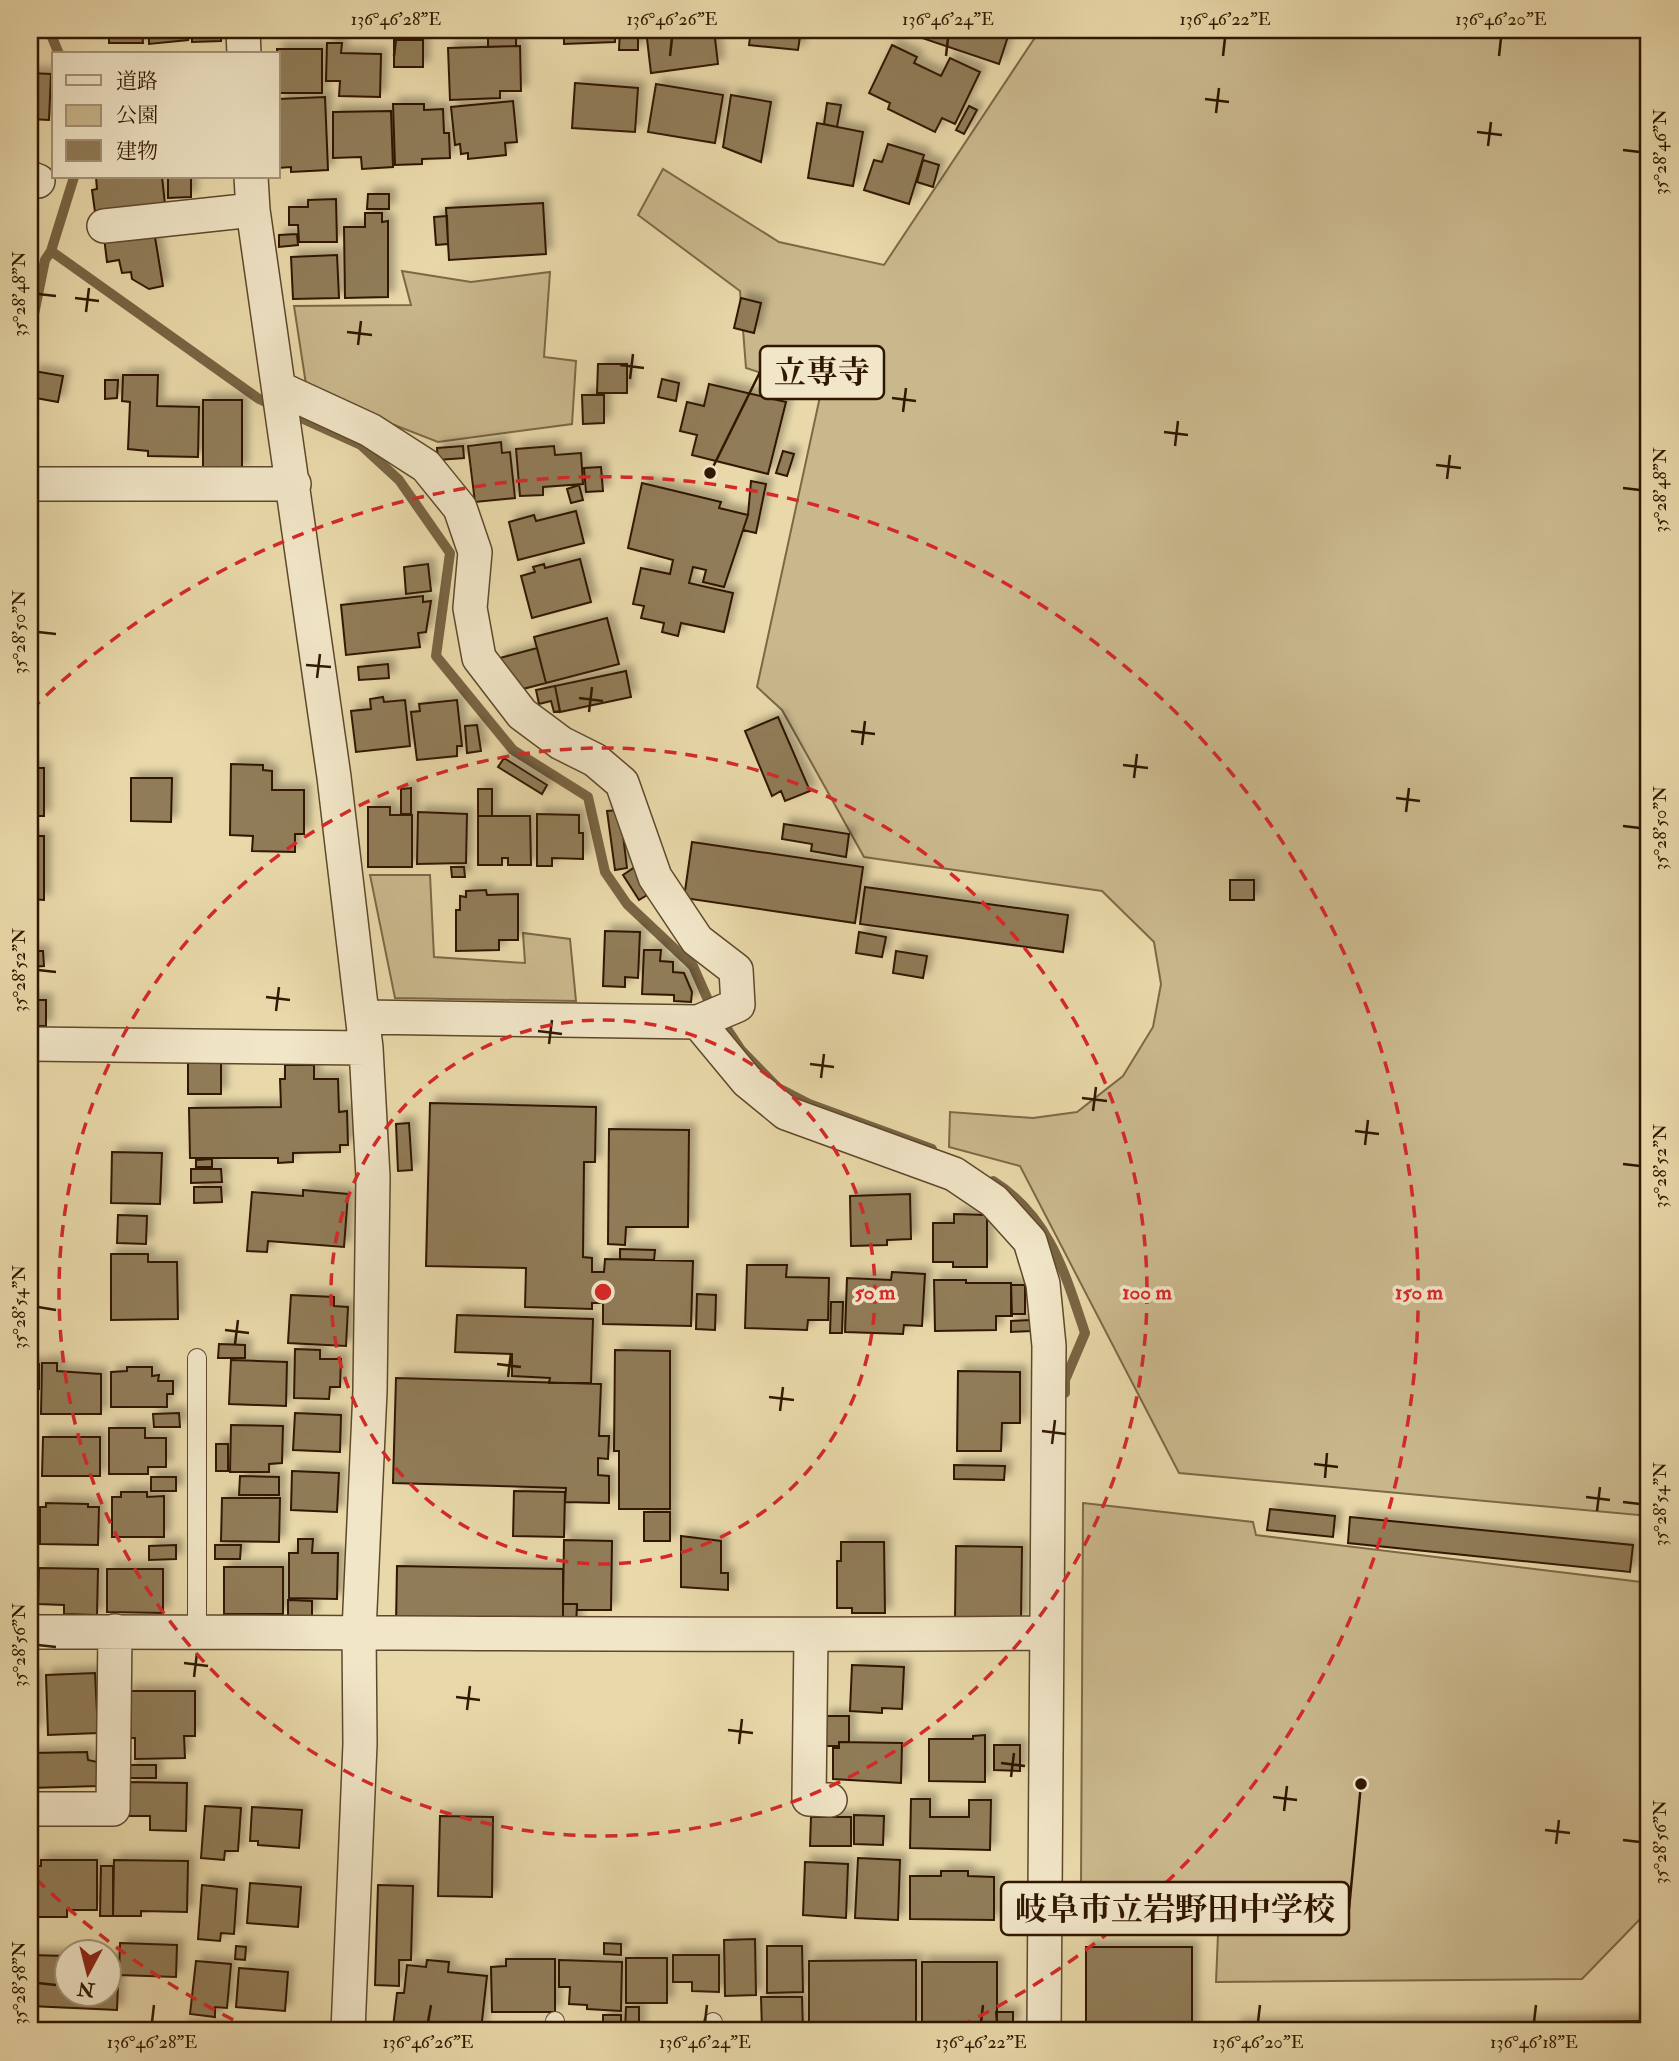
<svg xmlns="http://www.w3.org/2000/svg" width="1679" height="2061" viewBox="0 0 1679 2061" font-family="'IM FELL Double Pica','Noto Serif JP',serif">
<defs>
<filter id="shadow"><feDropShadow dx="6" dy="-6" stdDeviation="3.5" flood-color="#0004"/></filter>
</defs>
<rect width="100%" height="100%" fill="#e9d9aa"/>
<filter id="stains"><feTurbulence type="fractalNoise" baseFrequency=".00286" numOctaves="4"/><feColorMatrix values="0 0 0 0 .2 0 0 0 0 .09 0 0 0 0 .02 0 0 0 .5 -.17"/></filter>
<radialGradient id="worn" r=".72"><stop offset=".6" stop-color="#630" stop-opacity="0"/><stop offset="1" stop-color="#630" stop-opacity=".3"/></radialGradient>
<path fill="#cab88d" stroke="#7d6846" stroke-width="2" d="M1040,30h609v1486l-470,-43 -159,-307 -71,-19 1,-35 83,6 44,-6 46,-36 30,-49 8,-43 -7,-42 -52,-51 -238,-34 -82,-147 -25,-23 64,-295 -75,-24 -6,-77 -102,-76 25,-46 116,73 105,23z
M402,271l69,11 79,-10 -6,85 32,4 -4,63 -134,18 -131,-51 -13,-85 117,-1z
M370,875h60l4,82 91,6 -2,-30 47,6 6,62 -181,-3z
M1083,1503l170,19 3,13 393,48v288l-5,6v38l-62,64 -366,3 2,-48 -119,-2 -2,-39 -16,-8z"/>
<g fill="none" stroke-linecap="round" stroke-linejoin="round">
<path stroke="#796443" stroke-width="10" d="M49,30l10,24
M51,251l208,148 102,46 38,35 51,73 -14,103 77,94 75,47 17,75 22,32 66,62 15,34 33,50 37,38 31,16 123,45
M30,334l15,-74 6,-9 23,-74
M993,1181c56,35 72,92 92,152l-20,47v13"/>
</g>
<path fill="#907c58" stroke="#301700" stroke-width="2" filter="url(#shadow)" d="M81,30h22l-1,8h-21z
M109,30h33l1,13h-34z
M149,30h39v10l-39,4z
M192,30h29v11l-29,1z
M488,30h28v16l-28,1z
M554,30h61v12l-51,2v-6h-9z
M620,30h18v20h-19z
M646,30h68l4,34 -67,9z
M751,30h50l-3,20 -49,-5z
M922,30h88l-11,34 -80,-27z
M394,40h29v27h-29z
M327,43h15l-1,10 40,1 -1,43 -41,-1 1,-15h-14z
M892,45l25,12 -3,6 27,13 9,-18 30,14 -25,52 -13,-6 -7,14 -47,-23 2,-6 -21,-10z
M520,46l1,45h-21v7l-50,2 -2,-52z
M277,49h45v44h-44z
M30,73l21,1 -2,46 -19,-1z
M575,83l63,5 -3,44 -63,-4z
M656,84l67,11 -8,48 -67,-11z
M731,95l40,7 -10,60 -38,-15z
M325,97l3,73 -37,2v-5l-13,1v-69z
M513,101l4,41 -12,1 1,12 -38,4v-6l-7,1 -1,-10 -5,1 -4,-38z
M827,103l14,2 -4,22 -13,-3z
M393,104h31v6l19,-1 1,24h5l1,25 -28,1v5l-27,1z
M969,106l8,4 -13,24 -8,-4z
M391,111l2,56 -31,2 -1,-12 -28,1v-46z
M817,123l46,9 -10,54 -45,-8z
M888,144l36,11 -15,49 -45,-14 10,-30 8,2z
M923,160l16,5 -6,22 -16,-5z
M96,177h66l3,27 -70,8 -3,-22 5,-1z
M168,177h23v20l-23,1z
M368,194h21v15h-22z
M336,199l1,43h-38l-1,-17h-9v-18h19v-7z
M543,203l3,51 -97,6 -3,-52z
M365,213h17v9l6,-1v76l-43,1 -1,-71h21z
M447,216l1,28 -12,1 -2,-28z
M154,231l9,55 -14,3 -17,-10 -1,-7 -9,1 -3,-13 -12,2 -3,-25z
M297,234l1,11 -19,2v-12z
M337,255l2,43 -46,1 -2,-42z
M741,298l20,5 -7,30 -20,-5z
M598,364h29v29h-30z
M34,371l29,5 -5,26 -28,-5z
M123,375h35l-1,31 42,1 -1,50 -50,-1v-5l-20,-2 2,-47 -8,-1z
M662,379l17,4 -3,18 -18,-4z
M105,380h13l-1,18 -12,1z
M709,384l77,18 -18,72 -76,-19 5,-20 -17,-4 7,-29 17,4z
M582,395h22v28l-21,1z
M203,400h39v70h-39z
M501,442l1,11 8,-1 5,46 -40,4 -7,-56z
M463,446l1,12 -26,2 -1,-12z
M554,446l1,9 26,-2 2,31 -40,3v8l-23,1 -4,-47z
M783,451l11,3 -7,22 -11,-3z
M601,467l2,24 -17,1 -2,-24z
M751,481l15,3 -10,49 -13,-3 5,-15z
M642,483l79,19 -2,6 29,7 -24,72 -21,-5 3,-12 -13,-3 -4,16 44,10 -9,39 -43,-9 -3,13 -16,-4 2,-9 -23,-5 3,-12 -11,-2 8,-36 29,6 3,-14 -45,-12z
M579,485l4,15 -12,3 -4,-14z
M576,511l8,32 -66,17 -9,-38 25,-7 2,6z
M580,559l11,43 -59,16 -11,-42 14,-4 -2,-5 11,-3 1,4z
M428,564l3,27 -25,3 -2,-27z
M423,596v6l8,-1 -5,31 -8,1 2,14 -74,8 -5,-50z
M607,618l12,46 -73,19 -12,-46z
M537,648l9,35 -27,7 -23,-31z
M388,664l1,14 -30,2 -1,-13z
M626,671l5,26 -71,15 -5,-26z
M555,686l5,25 -6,1 -3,-11 -12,3 -3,-14z
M383,697l1,5 21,-2 5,46 -54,6 -5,-41 20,-2 -1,-10z
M457,700l5,46h-5v10l-40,4 -6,-48 9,-1 -1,-7z
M778,717l32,74 -25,10 -4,-10 -9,5 -27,-65z
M477,725l4,26 -14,2 -2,-27z
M504,758l43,27 -5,9 -44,-27z
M231,764l32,1v5l9,1v19h32v44h-9v18l-43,-1 1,-15 -23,-1z
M30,768h14v48h-14z
M131,778h41l-1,44 -40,-1z
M411,788v26h-10v-25z
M478,789h14v27h-14z
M368,807h22v8h22v52h-44z
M620,810l7,58 -12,2 -8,-59z
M418,812l49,2 -1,49 -49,1z
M537,814l42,1v18h4v26l-31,-1v8h-15z
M478,816h52l1,49h-23v-7h-6v7h-24z
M784,824l65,10 -3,23 -35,-6 1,-7 -30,-5z
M30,836h14v64l-14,-1z
M692,842l171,25 -8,56 -171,-25z
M451,867h13l1,10h-13z
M635,867l17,25 -13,8 -16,-25z
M1230,880h24v20h-24z
M865,887l203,28 -5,37 -203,-28z
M486,890l1,5 31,-1v46h-19v10l-43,1v-41h4v-14l6,1v-6z
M605,931l35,1 -2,46 -13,-1v10l-22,-1z
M859,932l27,5 -4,20 -26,-4z
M644,950h17l-1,11 13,1v10l11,1 8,19 -1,10 -17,-1v-6l-32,-1z
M30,951h13l1,15 -14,1z
M896,951l31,5 -4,22 -30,-5z
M30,1000h16v26h-16z
M188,1061l33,1v32h-33z
M285,1065h29v14h24l1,33 8,-1 1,34h-8v7l-47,1v9l-15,1v-5h-88l-1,-50 92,-1 -1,-28h5z
M430,1103l166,4 -1,55h-11l-1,95 9,1v14h12l1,-13 88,2 -2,65 -88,-2v-21h-11v6l-67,-2 1,-39 -100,-2z
M409,1123l3,47 -14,1 -2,-47z
M609,1129l80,1 -1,97h-62l-1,18 -17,-1z
M112,1152l50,1 -2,51 -49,-1z
M212,1159v8h-16v-7z
M191,1169h30l1,13 -31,1z
M194,1187h27l1,15 -28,1z
M303,1190l45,4 -4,53 -76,-6 -1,11 -20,-1 5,-59 51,4z
M910,1194l1,45 -24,1v5l-36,1 -1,-50z
M954,1214l33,1v52h-34v-5h-20v-39h21z
M118,1215l29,1 -1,28 -29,-1z
M620,1249l35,1 -1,10 -34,-1z
M111,1254h37v8h29l1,57 -67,1z
M747,1265h40l-1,12 43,1 -1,42h-20l-1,10 -62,-2z
M892,1272l33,2 -3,52 -18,-1 -1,9 -58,-2 2,-54 44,2z
M934,1280h32v3h45l1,33h-16v14l-61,1z
M1011,1285h14v29h-14z
M697,1294l19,1 -1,35 -19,-1z
M291,1295l43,2v9l14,1 -2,39 -58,-3z
M831,1302h12l-1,31h-12z
M457,1315l136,4 -2,64h-42l1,-5 -38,-2v-22l-57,-2z
M1030,1320l1,11 -20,1v-11z
M219,1344l26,1v13h-27z
M295,1349l25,1v9h21l-1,28h-10l-1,12 -35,-1z
M615,1350l55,1v158h-51v-58h-5z
M231,1360l56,2 -1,44 -57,-2z
M42,1363h15v8l44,3v40h-60z
M30,1364h9v25h-9z
M127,1367h25v9l7,-1 -1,6h15v13h-6v13h-56v-35l16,-1z
M958,1371l62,1v51h-18l-1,28h-44z
M396,1378l205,6 -2,52h10l-1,23 -10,-1v17l11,1v27l-44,-1 1,-14 -173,-5z
M179,1413l1,14h-26l-1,-13z
M295,1413l46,2 -1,37 -47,-2z
M231,1425l52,1 -1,37 -13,1v8h-39z
M109,1428h36v10h21v29h-18v7h-39z
M43,1437h57v39h-58z
M216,1444h12v27h-12z
M954,1465l51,1 -1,14 -50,-1z
M292,1471l47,2 -2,39 -46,-2z
M240,1476l39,1v18h-40z
M151,1477h25v14h-25z
M514,1491l51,1 -1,45 -51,-1z
M121,1492h26v5l17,-1v41h-52v-40h9z
M222,1498h58l-1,44 -58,-1z
M46,1503l42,1v3h11l-1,38 -58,-1v-37h6z
M1270,1509l65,7 -2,21 -66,-7z
M644,1512h26v29h-26z
M1350,1517l283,28 -3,27 -282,-29z
M681,1536l40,5v32h7v17l-47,-3z
M298,1539h15l-1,14h26l-1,46 -48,-1v-45h9z
M564,1540l48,1 -1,69h-34v-6h-14z
M841,1542h43l1,71h-33v-5h-15v-47h4z
M176,1545v14l-27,1v-14z
M215,1545h26l-1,14h-25z
M956,1546l66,1 -1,73 -66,-1z
M397,1566l166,3v58l-167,-2z
M224,1567h59v47h-59z
M39,1568l59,1 -1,46 -33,-1v-9l-26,-1z
M107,1569h56v44l-56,-1z
M288,1600l24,1v16l-24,-1z
M563,1604h14l-1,23h-13z
M852,1665l52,2 -2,42 -20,-1v5l-32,-2z
M95,1673l3,60 -50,2 -2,-60z
M30,1675h6v54h-5v7h-1z
M127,1691h68v45h-11l1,22 -50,1v-21h-8z
M824,1716h25v26h-10v4h-15z
M985,1735v47l-56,-1v-42h44v-3z
M839,1742l63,1 -1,40 -68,-4v-31h6z
M994,1745h26v26l-26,-1z
M87,1752l1,8 9,2 1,24 -68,2v-35z
M129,1765h27v13h-27z
M128,1782l59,1 -1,48 -36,-1v-14h-23z
M911,1799h19v18h39v-17h22l-1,50 -80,-2z
M205,1806l36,2 -3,43h-13l-1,9 -23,-2z
M252,1807l50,3 -3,38 -41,-3v-4h-8z
M854,1815l30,1 -1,29 -29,-1z
M440,1816l53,1 -1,80 -54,-1z
M811,1817h40v29h-41z
M858,1858l42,2 -2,60 -43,-2z
M41,1860h56v50h-30v7h-34v-51h8z
M114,1860l74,1 -1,51 -46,-1v5h-28z
M805,1862l43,2 -2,54 -43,-3z
M101,1866h12v50h-13z
M941,1871h27v5l26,1v43l-84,-1v-43h31z
M250,1883l51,4 -3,40 -51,-4z
M202,1885l35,4 -3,45 -13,-1 -1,8 -22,-2z
M378,1885l35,1 -2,74h-12v26l-24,-1z
M755,1939l1,56 -31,1 -1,-56z
M120,1943l57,2 -1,32 -57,-2z
M604,1943l17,1v11l-17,-1z
M236,1946l10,1 -1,13 -10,-1z
M767,1946h35l1,46 -36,1z
M1086,1947h106v84h-106z
M30,1955l36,1v38h42v-36l11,1 -2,51 -87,-4z
M673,1955h46v37l-27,-1v-9h-19z
M626,1958h41v45h-41z
M506,1959h49v53h-63l-1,-45 15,-1z
M427,1960l22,2 -1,10 39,4 -6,54 -41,-5v6l-47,-4 4,-34h7l3,-28 19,2z
M559,1960l63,2 -1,49 -34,-2v-4l-18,-1 1,-17h-11z
M916,1960v67l-107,2v-68z
M196,1961l35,3 -4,44 -12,-1v10l-25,-3z
M922,1962h75v64h-75z
M239,1968l49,4 -3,39 -49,-4z
M761,1997h41l1,34h-41z
M626,2007h13v24h-14z
M996,2012h17v14h-16z
M603,2015h18v16h-18z
M1649,2021v10h-413v-6z
M183,2026l40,1v4h-40z"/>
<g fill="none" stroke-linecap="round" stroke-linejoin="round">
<g stroke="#5e482a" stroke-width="20">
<path id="lane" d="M197,1631v-273
M713,2022v9
M555,2031v-10"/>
</g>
<g stroke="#5e482a" stroke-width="36">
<path id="street" d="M243,30l1,24
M251,177l2,33 81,567 32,271 7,129 -3,214 -11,240 1,113 -12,287
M30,178l8,3
M104,226l149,-16
M281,389l89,41 56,36 34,42 15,44 -5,56 9,50 43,56 39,29 34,17 27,23 33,94 42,63 39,30 2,35 -40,17 -335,-5
M30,484h264
M698,1022l49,59 39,32 168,61 40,27 36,40 13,43 6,62 -5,685
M30,1044l336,4
M30,1632c339,-1 678,5 1016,1
M811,1636l-2,163 21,1
M30,1809h83l2,-178"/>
</g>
<use href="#lane" stroke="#f1e6c8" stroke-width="18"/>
<use href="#street" stroke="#f1e6c8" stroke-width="33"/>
</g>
<path fill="none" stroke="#301700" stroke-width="2.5" d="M394,56l2,-18M670,56l2,-18M946,56l2,-18M1223,56l2,-18M1499,56l2,-18M1205,99l24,3M1216,113l3,-25M1477,132l25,3M1488,146l3,-24M1623,150l17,2M38,294l18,2M75,298l24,3M86,312l3,-24M347,332l25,3M358,345l3,-24M620,365l24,3M630,379l3,-25M892,398l24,3M903,412l3,-24M1164,432l24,3M1175,446l3,-25M1436,465l25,3M1447,479l3,-24M1623,488l17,2M38,632l18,2M306,665l25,2M317,678l3,-24M579,698l24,3M589,712l3,-25M851,731l24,3M862,745l3,-24M1123,765l25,3M1134,778l3,-24M1396,798l24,3M1406,812l3,-24M1623,826l17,2M38,970l18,2M266,997l24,3M276,1011l3,-24M538,1031l24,3M549,1044l3,-24M810,1064l24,3M821,1078l3,-24M1082,1098l25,3M1093,1111l3,-24M1355,1131l24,3M1365,1145l3,-25M1623,1164l17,2M38,1307l18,3M225,1330l24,3M235,1344l3,-24M497,1364l24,3M508,1377l3,-24M769,1397l25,3M780,1411l3,-24M1042,1431l24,3M1052,1444l3,-24M1314,1464l24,3M1325,1478l2,-25M1586,1497l24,3M1623,1502l17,2M1597,1511l3,-24M38,1645l18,2M184,1663l24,3M194,1677l3,-24M456,1697l24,3M467,1710l3,-24M728,1730l25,3M739,1744l3,-25M1001,1763l24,3M1011,1777l3,-24M1273,1797l24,3M1284,1811l3,-25M1545,1830l25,3M1623,1840l17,2M1556,1844l3,-24M38,1983l18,2M152,2022l2,-17M428,2022l3,-17M705,2022l2,-17M981,2022l2,-17M1258,2022l2,-17M1534,2022l2,-17"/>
<g fill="none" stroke="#d62828" stroke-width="3.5" stroke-dasharray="12 9">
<circle cx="603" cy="1292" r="272"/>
<circle cx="603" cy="1292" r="544"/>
<path d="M252 2029A816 816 0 0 1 31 1874M31 710A816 816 0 1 1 954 2029"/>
</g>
<circle cx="603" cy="1292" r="10" fill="#d62828" stroke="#f1e6c8" stroke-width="3.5"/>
<g font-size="21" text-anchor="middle" font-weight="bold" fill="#d62828" stroke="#f1e6c8" stroke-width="7" stroke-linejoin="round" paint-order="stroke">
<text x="875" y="1299">50 m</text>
<text x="1147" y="1299">100 m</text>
<text x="1419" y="1299">150 m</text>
</g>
<path fill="none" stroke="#301700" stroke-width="2.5" d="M710 473L760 372M1361 1784L1349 1909"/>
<g fill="#301700" stroke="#f1e6c8" stroke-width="2.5">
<circle cx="710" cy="473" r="7"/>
<circle cx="1361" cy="1784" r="7"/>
</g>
<g fill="#f1e6c8" stroke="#301700" stroke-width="2.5">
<rect x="760" y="346" width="124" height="53" rx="7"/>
<rect x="1001" y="1882" width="348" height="53" rx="7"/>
</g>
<g font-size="32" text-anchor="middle" font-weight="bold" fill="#301700">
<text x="822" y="383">立専寺</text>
<text x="1175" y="1920">岐阜市立岩野田中学校</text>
</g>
<rect width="1679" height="2061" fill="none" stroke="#e9d9aa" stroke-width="77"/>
<rect x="52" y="52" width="228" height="126" fill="#f1e6c8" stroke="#a49378" stroke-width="2"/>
<rect x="66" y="75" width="35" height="10" fill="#f1e6c8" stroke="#a49378" stroke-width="2"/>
<text x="116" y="88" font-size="21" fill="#301700">道路</text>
<rect x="66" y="105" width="35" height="21" fill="#cab88d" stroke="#a49378" stroke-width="2"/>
<text x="116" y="122" font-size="21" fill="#301700">公園</text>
<rect x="66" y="140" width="35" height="21" fill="#907c58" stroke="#a49378" stroke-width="2"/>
<text x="116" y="158" font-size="21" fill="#301700">建物</text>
<g transform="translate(88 1973) rotate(187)"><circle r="33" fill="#f1e6c8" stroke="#a49378" stroke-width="2"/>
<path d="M0-5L12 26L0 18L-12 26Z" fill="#8f2418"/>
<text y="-10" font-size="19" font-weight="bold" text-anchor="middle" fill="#301700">N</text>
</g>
<rect x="38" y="38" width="1602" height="1984" fill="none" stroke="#301700" stroke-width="2.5"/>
<g font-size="18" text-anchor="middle" fill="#301700">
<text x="396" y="25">136°46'28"E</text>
<text x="672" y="25">136°46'26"E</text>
<text x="948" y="25">136°46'24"E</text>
<text x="1225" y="25">136°46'22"E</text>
<text x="1501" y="25">136°46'20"E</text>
<text transform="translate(1660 152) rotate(-90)" y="6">35°28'46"N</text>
<text transform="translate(19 294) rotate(-90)" y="6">35°28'48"N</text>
<text transform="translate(1660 490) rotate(-90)" y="6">35°28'48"N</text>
<text transform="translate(19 632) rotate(-90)" y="6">35°28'50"N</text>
<text transform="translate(1660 828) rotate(-90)" y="6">35°28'50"N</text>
<text transform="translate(19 970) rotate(-90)" y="6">35°28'52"N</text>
<text transform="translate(1660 1166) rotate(-90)" y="6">35°28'52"N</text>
<text transform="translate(19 1307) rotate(-90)" y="6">35°28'54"N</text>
<text transform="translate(1660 1504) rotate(-90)" y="6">35°28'54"N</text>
<text transform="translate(19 1645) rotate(-90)" y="6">35°28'56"N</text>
<text transform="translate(1660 1842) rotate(-90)" y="6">35°28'56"N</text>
<text transform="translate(19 1983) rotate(-90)" y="6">35°28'58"N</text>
<text x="152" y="2048">136°46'28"E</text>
<text x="428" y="2048">136°46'26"E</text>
<text x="705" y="2048">136°46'24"E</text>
<text x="981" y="2048">136°46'22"E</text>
<text x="1258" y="2048">136°46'20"E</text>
<text x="1534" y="2048">136°46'18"E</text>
</g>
<rect width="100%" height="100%" filter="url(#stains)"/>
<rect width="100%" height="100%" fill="url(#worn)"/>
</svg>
